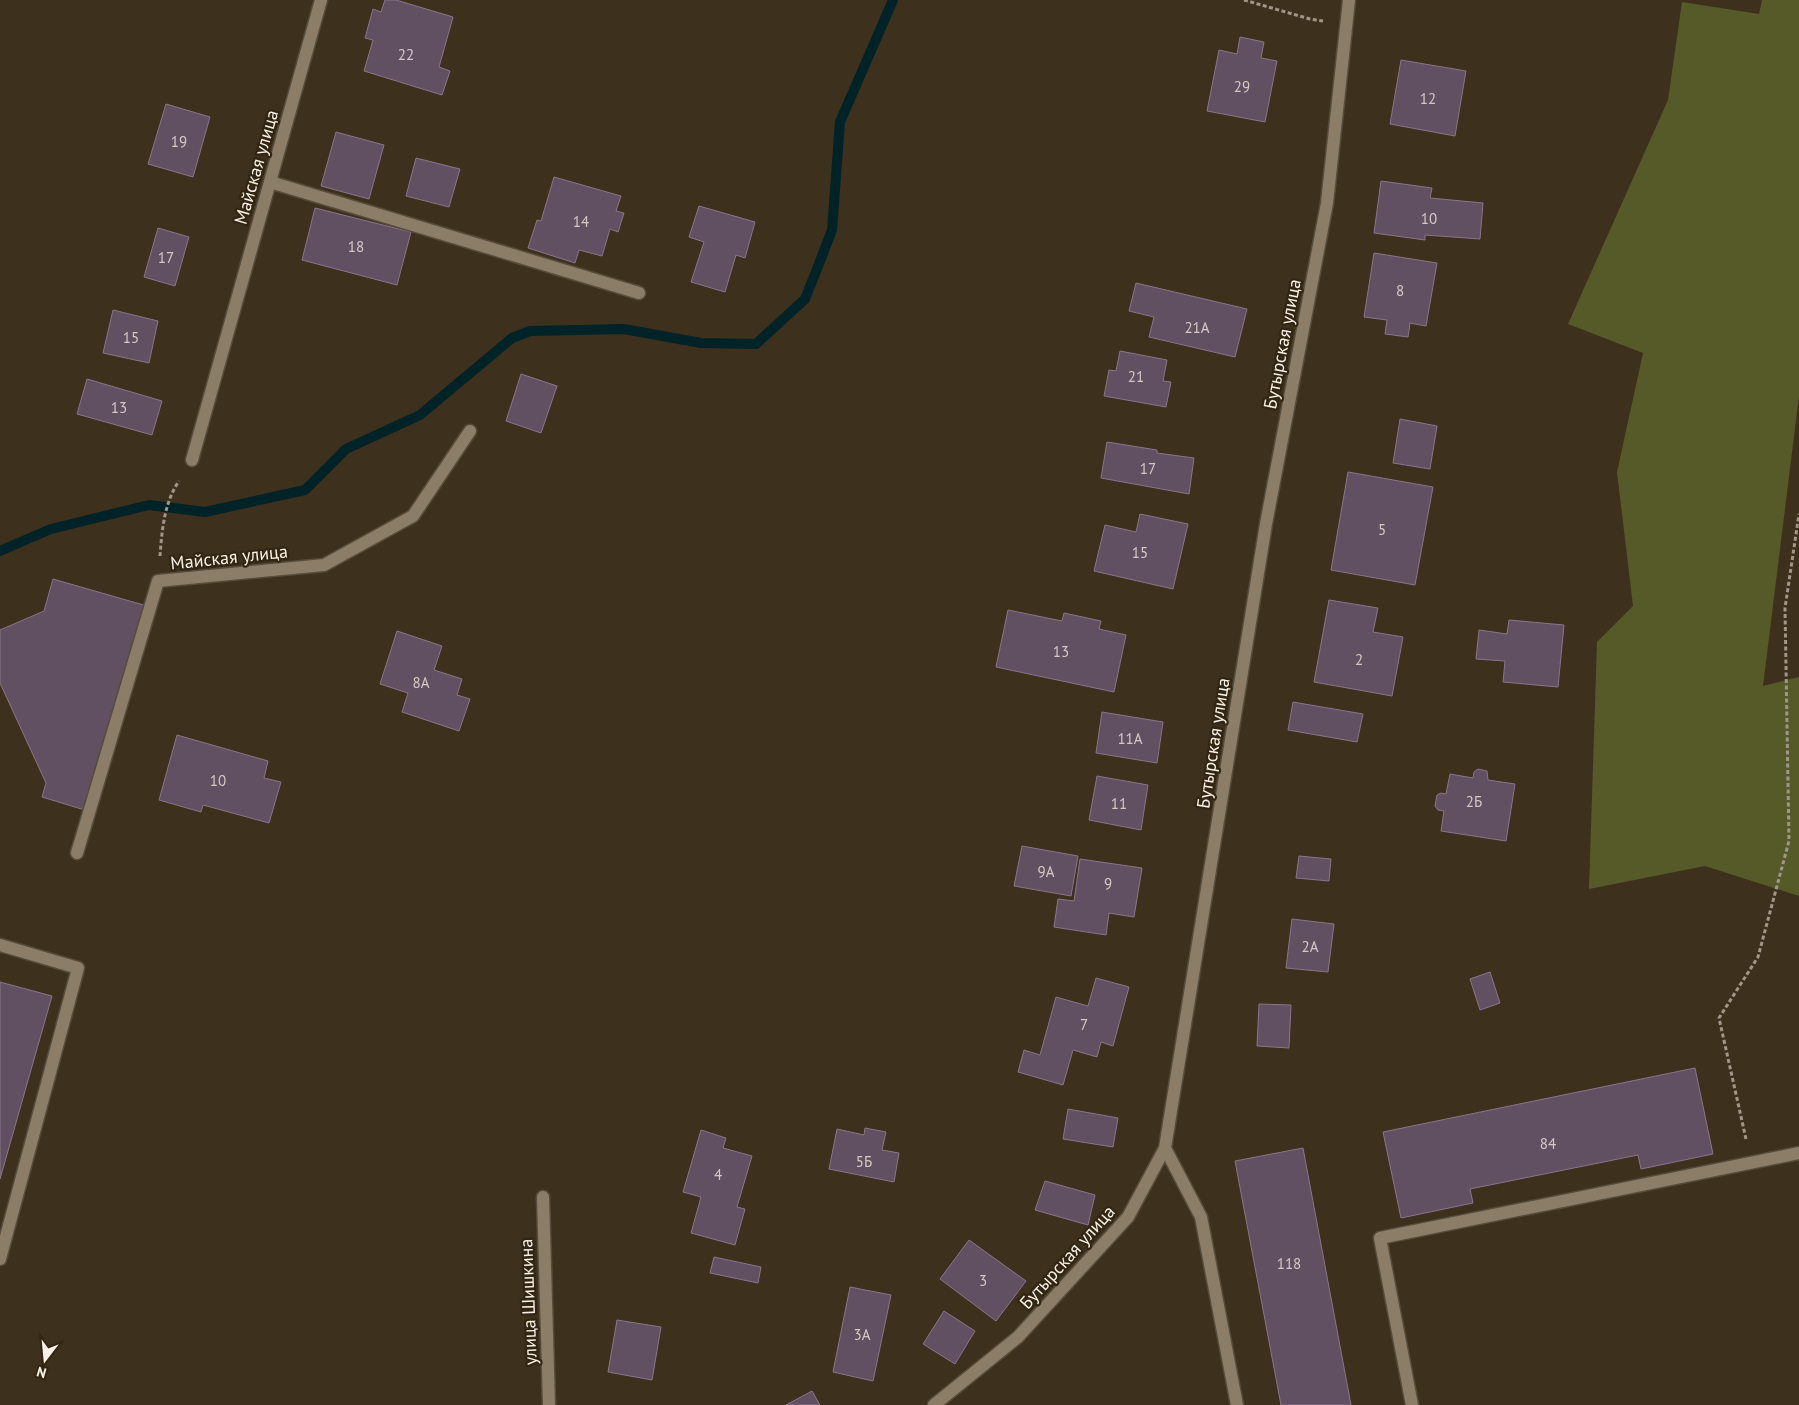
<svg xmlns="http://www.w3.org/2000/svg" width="1799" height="1405" viewBox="0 0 1799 1405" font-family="'PT Sans',sans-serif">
<rect width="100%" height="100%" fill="#3d301d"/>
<path fill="#565a29" d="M1762,0h37v396l-36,290 36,-9v219l-94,-30 -116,23 8,-247 36,-36 -16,-134 26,-119 -75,-29 100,-224 14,-98 77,12z"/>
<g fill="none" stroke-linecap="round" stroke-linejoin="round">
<path stroke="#002328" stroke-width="10" d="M0,551l51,-22 98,-24 56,7 100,-22 41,-41 74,-34 92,-77 18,-7 94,-2 77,14 55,1 49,-45 12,-30 15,-39 8,-108 53,-122"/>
</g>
<path fill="#615062" stroke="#89768a" d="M385,0h11l57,17 -14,50 11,4 -8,24 -78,-24 9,-31 -8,-2 8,-29 8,3z
M1240,37l24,5 -3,16 16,3 -12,61 -58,-11 12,-61 18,4z
M1401,60l65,11 -11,65 -65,-12z
M166,104l44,13 -17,60 -45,-13z
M336,132l48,13 -15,54 -48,-13z
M416,158l44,11 -11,38 -43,-11z
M554,177l67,19 -5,15 8,2 -6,19 -8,-3 -8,27 -23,-6 -4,13 -47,-15 9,-28 4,1z
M1381,181l51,7 -2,10 53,5 -3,36 -55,-4v5l-51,-7z
M699,206l56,16 -10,36 -9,-3 -11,37 -34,-10 13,-40 -15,-5z
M315,208l96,24 -14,53 -95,-25z
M158,228l31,9 -14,49 -31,-9z
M1374,253l63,10 -11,63 -16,-3 -2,14 -23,-3 2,-14 -23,-3z
M1136,283l111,26 -12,48 -86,-20 5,-20 -25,-6z
M113,310l45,11 -9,42 -46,-10z
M1120,351l47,9 -4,21 8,1 -5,25 -62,-11 5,-26 7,1z
M521,374l36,12 -16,47 -35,-12z
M87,379l75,22 -10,34 -75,-21z
M1400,419l37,7 -7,43 -37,-6z
M1107,442l50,8v3l37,5 -5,36 -88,-16z
M1348,472l85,15 -18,98 -84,-15z
M1140,514l48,10 -15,65 -79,-18 11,-46 31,7z
M53,579l94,27 -59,205 -46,-14 4,-14 -46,-100v-53l44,-19z
M1329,600l49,8 -5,24 30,5 -11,59 -78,-14z
M1008,610l54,11 2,-8 37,8 -2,8 27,6 -12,57 -118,-25z
M1509,620l55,5 -6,62 -55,-5 2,-21 -29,-2 3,-29 28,4z
M397,631l45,15 -8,24 28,9 -5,16 13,4 -11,32 -57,-19 6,-19 -28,-9z
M1293,702l70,12 -6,28 -69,-12z
M1102,712l61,10 -6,41 -61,-10z
M177,735l91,26 -4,17 17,4 -12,41 -66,-18 -2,7 -42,-12z
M1478,769l9,2 1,9 27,4 -9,57 -65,-10 3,-20 -6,-1 -3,-4 2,-11 4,-2 5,1 4,-20 23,4 1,-6z
M1097,776l51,9 -7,45 -52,-10z
M1022,846l56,10 -7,40 -57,-10z
M1299,856l32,3 -2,22 -33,-3z
M1080,859l62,9 -8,49 -25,-4 -3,22 -52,-8 4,-28 16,2z
M1292,919l42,5 -6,48 -42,-4z
M1490,972l10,31 -20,7 -10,-31z
M1096,978l33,9 -16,59 -12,-4 -4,15 -24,-7 -10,35 -45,-13 6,-22 16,5 16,-58 32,9z
M0,982l52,14 -52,183z
M1259,1004l32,1 -2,43 -32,-2z
M1695,1068l18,86 -72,15 -3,-14 -168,34 3,14 -72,15 -18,-86z
M1068,1109l50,9 -5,29 -50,-8z
M865,1128l21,4 -4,18 17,3 -5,29 -65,-13 8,-40 27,6z
M701,1130l25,8 -3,10 29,8 -15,51 8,2 -10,36 -44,-12 10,-36 -18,-5z
M1303,1148l48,257h-70l-46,-244z
M1045,1181l50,14 -7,30 -53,-15z
M969,1240l57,41 -30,40 -56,-42z
M714,1257l47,10 -3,16 -48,-10z
M850,1287l41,8 -18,86 -40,-9z
M944,1311l31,20 -20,33 -32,-20z
M617,1320l44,7 -9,53 -44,-8z
M812,1391l8,14h-34z"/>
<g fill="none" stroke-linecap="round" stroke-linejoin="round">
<g stroke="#574c3b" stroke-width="15">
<path id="minor" d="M270,182l369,111
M192,460l129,-460
M77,853l81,-272 166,-16 89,-49 57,-85
M0,945l78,23 -78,291
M1165,1148l36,69 36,188
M543,1197l6,208
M934,1405l84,-68 110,-120 37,-69 101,-624 61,-321 22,-203
M1412,1405l-32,-167 419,-85"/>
</g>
<path stroke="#a19788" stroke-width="3" stroke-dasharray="4 2.5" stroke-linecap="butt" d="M1244,0l66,19 13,2
M160,556c2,-26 4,-53 19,-75
M1746,1139l-27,-121 39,-61 31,-116 -4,-233 14,-94"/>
<use href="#minor" stroke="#8b7d67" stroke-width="12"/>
</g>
<g text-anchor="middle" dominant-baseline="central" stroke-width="4.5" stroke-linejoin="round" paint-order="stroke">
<g font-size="15" fill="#d4cac5">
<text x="406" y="54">22</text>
<text x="1242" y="86">29</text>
<text x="1428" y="98">12</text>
<text x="179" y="141">19</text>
<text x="1429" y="218">10</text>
<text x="581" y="221">14</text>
<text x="356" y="246">18</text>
<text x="166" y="257">17</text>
<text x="1400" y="290">8</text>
<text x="1197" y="327">21А</text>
<text x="131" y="337">15</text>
<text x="1136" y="376">21</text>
<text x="119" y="407">13</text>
<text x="1148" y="468">17</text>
<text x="1382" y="529">5</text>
<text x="1140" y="552">15</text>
<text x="1061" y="651">13</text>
<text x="1359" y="659">2</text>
<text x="421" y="682">8А</text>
<text x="1130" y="738">11А</text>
<text x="218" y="780">10</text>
<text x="1474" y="801">2Б</text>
<text x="1119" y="803">11</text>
<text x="1046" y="871">9А</text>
<text x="1108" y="883">9</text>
<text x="1310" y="946">2А</text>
<text x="1084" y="1024">7</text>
<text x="1548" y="1143">84</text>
<text x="864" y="1161">5Б</text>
<text x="718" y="1174">4</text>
<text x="1289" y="1263">118</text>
<text x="983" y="1280">3</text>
<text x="862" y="1334">3А</text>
</g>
<g font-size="18" fill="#faf2e6" stroke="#322613">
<text transform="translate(256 167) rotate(-74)">Майская улица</text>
<text transform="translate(1282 344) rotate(-79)">Бутырская улица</text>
<text transform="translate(229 557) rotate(-6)">Майская улица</text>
<text transform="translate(1213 743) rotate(-81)">Бутырская улица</text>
<text transform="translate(1067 1257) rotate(-48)">Бутырская улица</text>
<text transform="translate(528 1302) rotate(-92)">улица Шишкина</text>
</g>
</g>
<g transform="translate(45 1360) rotate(196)" stroke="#322613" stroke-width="4" paint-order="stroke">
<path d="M0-4L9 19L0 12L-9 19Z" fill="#faf2e6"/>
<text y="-8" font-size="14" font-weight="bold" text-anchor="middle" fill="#faf2e6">N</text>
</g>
</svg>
